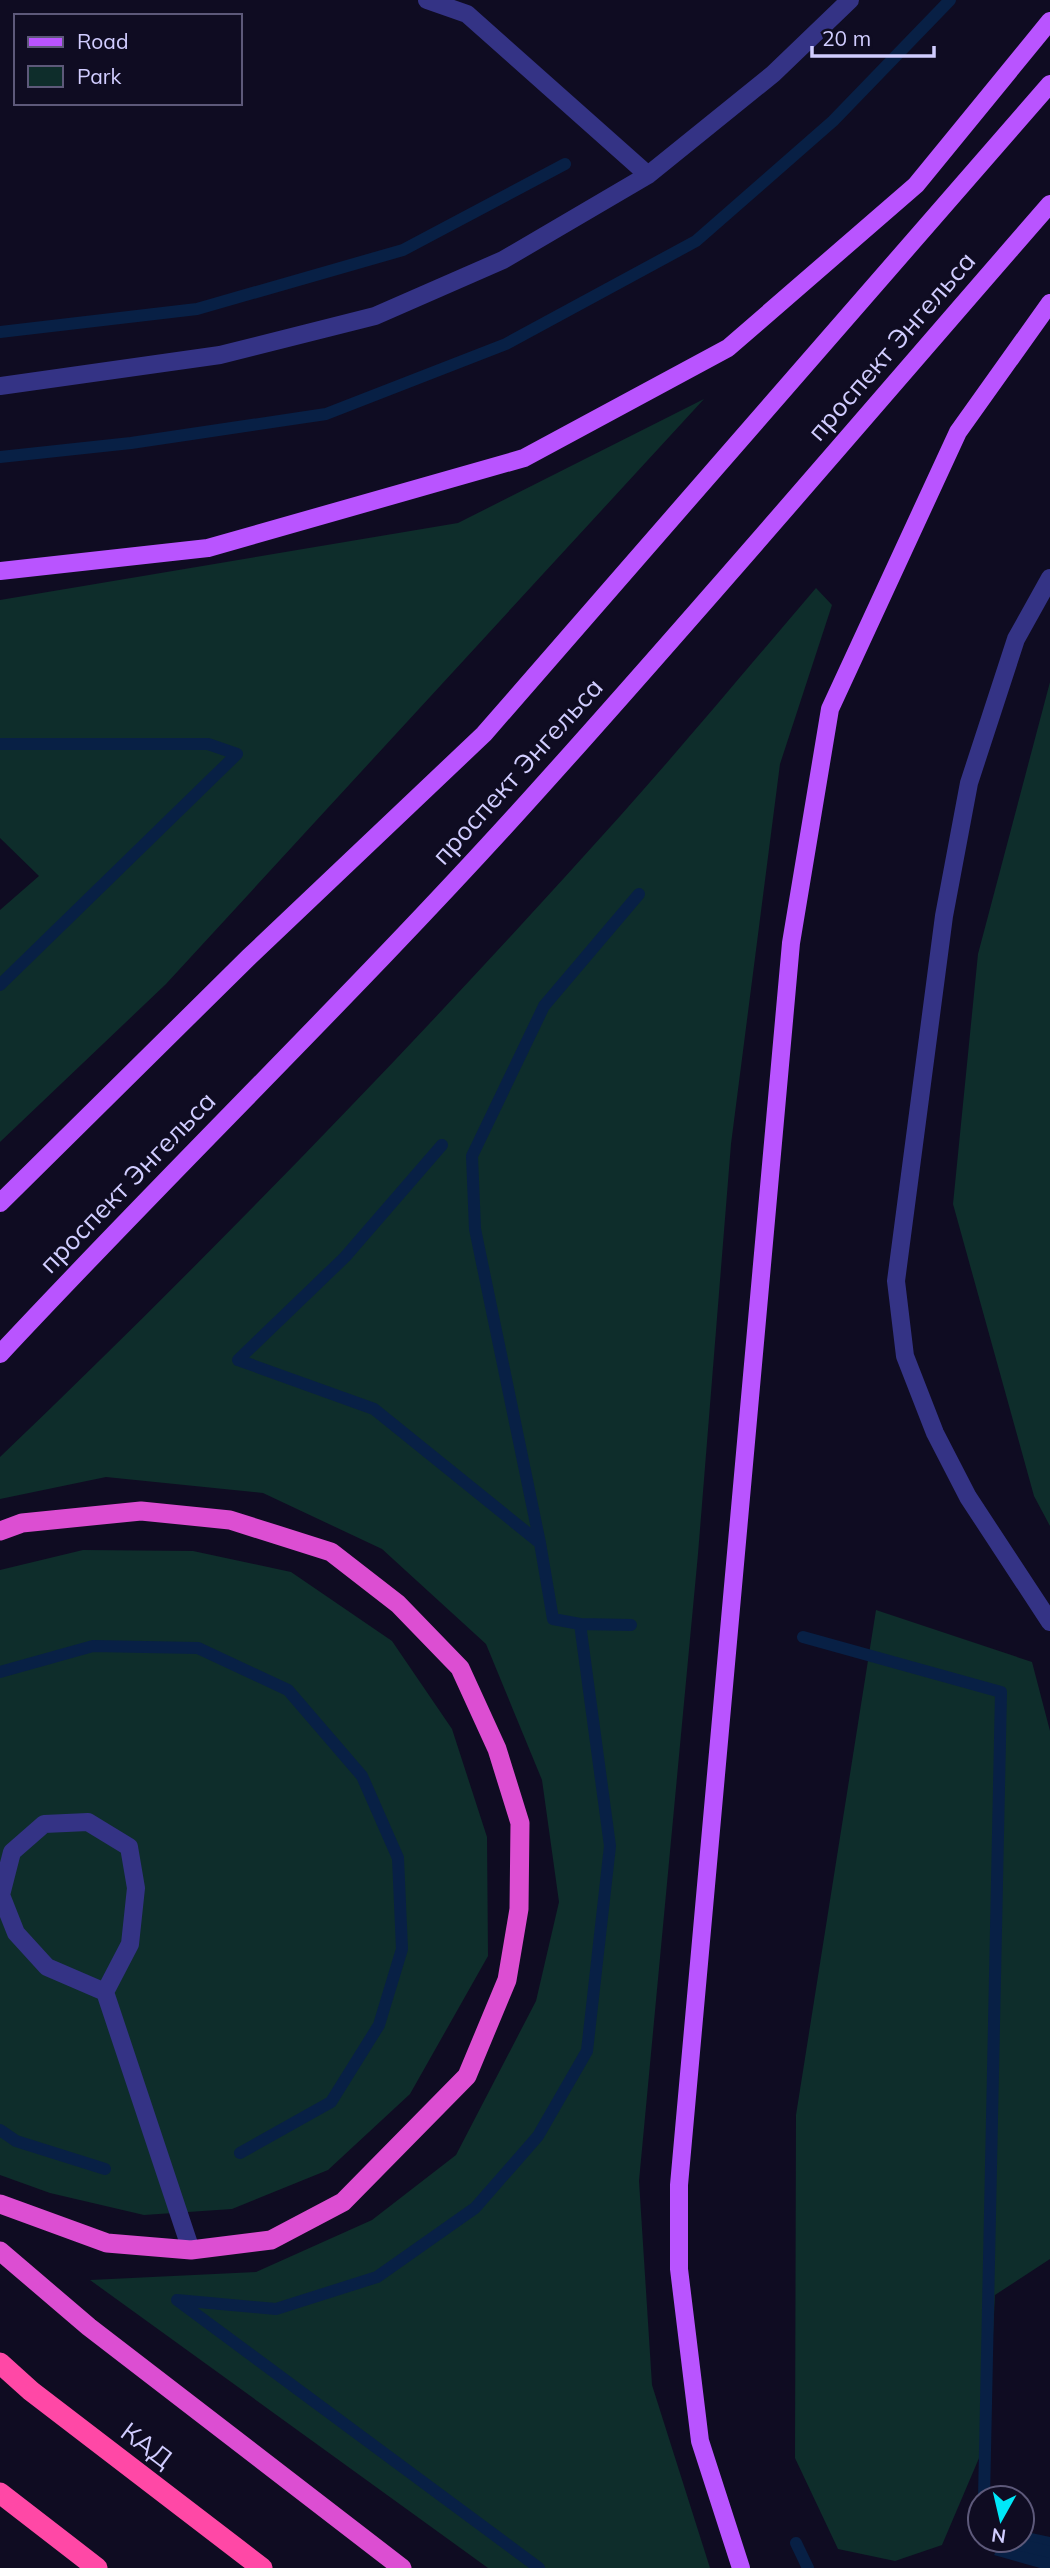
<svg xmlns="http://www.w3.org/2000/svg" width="1050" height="2568" viewBox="0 0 1050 2568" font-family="Mulish,sans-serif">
<rect width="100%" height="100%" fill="#0f0c22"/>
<path fill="#0e2d2b" d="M704,399l-538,585 -166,158v-232l39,-34 -39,-38v-238l458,-77z
M816,588l16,17 -52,159 -49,380 -33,410 -59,627 13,204 58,183h-222l-398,-288 166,-8 116,-52 84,-65 80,-154 23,-99 -17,-122 -56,-136 -104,-95 -119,-56 -157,-16 -106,22v-42c215,-206 422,-420 621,-642 66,-74 130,-151 195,-227z
M1050,682v844l-16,-30 -81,-292 25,-250z
M83,1550l110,1 98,21 101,69 60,88 35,108 1,119 -78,138 -82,76 -96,39 -88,6 -94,-22 -50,-18v-605z
M876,1610l156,52 18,69v528l-55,36 -7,142 -46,108 -47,16 -57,-12 -43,-91 1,-343z"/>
<path fill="#082045" d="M1022,2531l28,6v31h-10l-46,-13 9,-15h19z"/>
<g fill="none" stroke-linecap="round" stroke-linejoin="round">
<path stroke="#082045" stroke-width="12" d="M0,332l197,-23 206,-59 162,-86
M0,457l131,-14 195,-29 180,-70 190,-103 137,-120 117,-121
M0,744h208l29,10 -237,231
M442,1145l-97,112 -107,103 136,49 166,134
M580,1624l51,1
M803,1637l198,55 -17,806
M0,1672l93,-26 105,2 90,42 74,86 36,82 4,91 -23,76 -48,77 -91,51
M0,2130l16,11 89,28
M1000,2540l50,12
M796,2543l12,25
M539,2568l-362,-268 99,9 101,-32 98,-69 63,-72 49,-85 23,-205 -30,-222 -27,-5 -13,-76 -65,-314 -3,-73 72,-150 95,-112"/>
<path stroke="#343385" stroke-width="18" d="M427,0l40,14 181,161
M0,386l220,-31 155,-39 128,-56 145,-85 125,-101 77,-74
M105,1992l-58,-25 -31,-34 -15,-38 11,-43 32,-28 44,-2 41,25 7,41 -6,56 -25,48 86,258"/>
<path stroke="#343385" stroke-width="18" d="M1050,578l-34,61 -47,144 -25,133 -48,365 9,75 30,77 33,64 82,125"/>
<path stroke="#b954ff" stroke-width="18" d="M0,571l208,-23 316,-90 204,-110 188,-163 134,-164
M0,1203l249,-246 235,-223 566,-650
M0,1354c178,-191 366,-372 540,-566 173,-192 340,-389 510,-584
M741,2568l-41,-127 -21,-172v-84l112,-1242 39,-234 128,-277 92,-129"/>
<path stroke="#dc4ed2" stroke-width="19" d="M0,1531l22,-8 119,-12 89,9 101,32 67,52 62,64 37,81 23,74 -1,86 -12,71 -40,96 -124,126 -72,38 -80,10 -84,-7 -107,-39
M0,2251l89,76 313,241"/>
<path stroke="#ff48a6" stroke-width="21" d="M0,2363l31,28 231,177
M0,2493l97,75"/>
</g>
<g text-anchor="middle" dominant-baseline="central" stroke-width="5" stroke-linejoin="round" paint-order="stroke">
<g font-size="26" fill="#d1cdff" stroke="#0f0c22">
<text transform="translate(891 346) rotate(-49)">проспект Энгельса</text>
<text transform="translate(517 771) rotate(-48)">проспект Энгельса</text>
<text transform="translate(127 1182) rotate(-46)">проспект Энгельса</text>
<text transform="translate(147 2445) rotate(37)">КАД</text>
</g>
</g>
<rect x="14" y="14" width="228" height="91" fill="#0f0c22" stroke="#5d597a" stroke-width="2"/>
<rect x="28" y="37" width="35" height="10" fill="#b954ff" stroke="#5d597a" stroke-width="2"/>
<text x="77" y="49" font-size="21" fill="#d1cdff">Road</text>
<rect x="28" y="66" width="35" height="21" fill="#0e2d2b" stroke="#5d597a" stroke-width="2"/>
<text x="77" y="84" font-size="21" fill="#d1cdff">Park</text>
<g transform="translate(1001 2519) rotate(188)"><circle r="33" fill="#0f0c22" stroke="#5d597a" stroke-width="2"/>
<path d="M0-5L12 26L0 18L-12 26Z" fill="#00e8f8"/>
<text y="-10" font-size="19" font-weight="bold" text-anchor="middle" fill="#d1cdff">N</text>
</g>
<path d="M812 46v10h122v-10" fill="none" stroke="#d1cdff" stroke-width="3.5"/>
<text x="822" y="46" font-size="21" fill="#d1cdff" stroke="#0f0c22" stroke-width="5" paint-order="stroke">20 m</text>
</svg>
